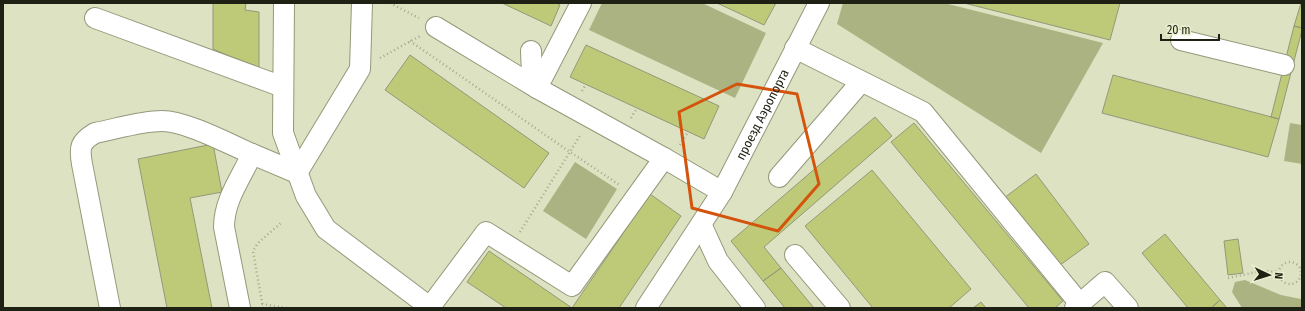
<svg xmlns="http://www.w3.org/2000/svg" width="1305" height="311" viewBox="0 0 1305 311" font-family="'Fira Sans Condensed',sans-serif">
<rect width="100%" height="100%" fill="#dde3c2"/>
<path fill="#abb382" d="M602,3h100l64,30 -31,65 -146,-68z
M843,3h101l159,40 -62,110 -204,-129z
M1290,123l12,2v39l-18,-3z
M575,162l42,27 -31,50 -43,-28z
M1245,280l36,15 20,4 1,1v8h-60l-10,-16 3,-10z"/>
<path fill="#beca78" stroke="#939879" d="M213,3h33l-1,7 14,2v57l-46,-20z
M502,3h54l4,2 -9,21z
M717,3h59l-12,22z
M964,3h156l-10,37z
M1301,3h1v25l-8,-2z
M1294,26l8,2v2l-23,89 -8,-2z
M586,45l133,61 -15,33 -134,-62z
M410,55l139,98 -25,35 -139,-98z
M1113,75l166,44 -11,38 -166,-44z
M875,117l17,19 -128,111 17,21 -18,13 -32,-40z
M914,123l149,178 -8,7h-26l-138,-166z
M213,144l9,48 -32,6 22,110h-45l-29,-149z
M872,170l99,119 -22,19h-76l-68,-82z
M1036,174l53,70 -33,24 -52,-70z
M650,194l31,22 -62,92h-113l-39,-26 22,-31 83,57z
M1165,234l55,66 -9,8h-23l-46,-55z
M1238,239l5,34 -15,2 -4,-34z
M781,268l33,40h-29l-22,-27z
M1220,300l7,8h-16z
M981,302l5,6h-13z"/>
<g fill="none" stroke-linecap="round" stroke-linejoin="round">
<g stroke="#93997a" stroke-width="22">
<g id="minor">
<path d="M284,3l-1,130 23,63 20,33 105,79"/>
<path d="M95,18l188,69"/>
<path d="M436,27l101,61"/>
<path d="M1181,40l103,25"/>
<path d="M795,48l128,64 157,192"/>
<path d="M531,51l1,23 5,14"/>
<path d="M252,154l45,19 63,-104 2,-66"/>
<path d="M664,158l58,34"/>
<path d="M779,177l82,-95"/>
<path d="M701,224l17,37 37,47"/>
<path d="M795,255l45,53"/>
<path d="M430,307l56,-75 86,54 92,-128 -127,-70 44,-85"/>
<path d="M110,308l-28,-144c-3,-17 -2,-22 13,-31 21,-4 46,-12 67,-12 24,0 67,23 90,33 -11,24 -28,46 -28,73l16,81"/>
<path id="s1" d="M646,308l76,-116 97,-189"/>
<path d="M1075,308l30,-26 23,26"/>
</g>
</g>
<path stroke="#a4a98e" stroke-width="2.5" stroke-dasharray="1 3" stroke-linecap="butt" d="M390,3l29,15
M410,41l160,111 51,34
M380,58l40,-22
M582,91l4,-7
M631,118l6,-10
M680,145l8,-13
M520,232l61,-98
M1279 273a11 11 0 1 1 22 0a11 11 0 1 1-22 0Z
M1228,278l33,-7 18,1
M262,304l25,4
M263,308l-10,-57 5,-8 23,-20"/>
<use href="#minor" stroke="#fff" stroke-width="20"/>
</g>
<path fill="none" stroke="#d4530d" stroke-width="3" stroke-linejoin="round" d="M737,84l60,10 22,90 -41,47 -86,-23 -13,-96z"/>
<g text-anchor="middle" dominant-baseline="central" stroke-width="4" stroke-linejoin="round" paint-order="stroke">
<g font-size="13" fill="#1f2115" stroke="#eaf0cf">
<text stroke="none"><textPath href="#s1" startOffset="226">проезд Аэропорта</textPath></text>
</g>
</g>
<rect width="1305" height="311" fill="none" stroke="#1f2115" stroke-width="8"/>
<g transform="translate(1269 275) rotate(94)" stroke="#eaf0cf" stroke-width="3" paint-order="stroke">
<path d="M0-3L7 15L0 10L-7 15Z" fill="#1f2115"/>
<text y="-6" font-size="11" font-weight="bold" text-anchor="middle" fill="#1f2115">N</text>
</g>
<path d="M1161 34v6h58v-6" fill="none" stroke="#1f2115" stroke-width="2"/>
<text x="1167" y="34" font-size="12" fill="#1f2115" stroke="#eaf0cf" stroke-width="3" paint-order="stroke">20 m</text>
</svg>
